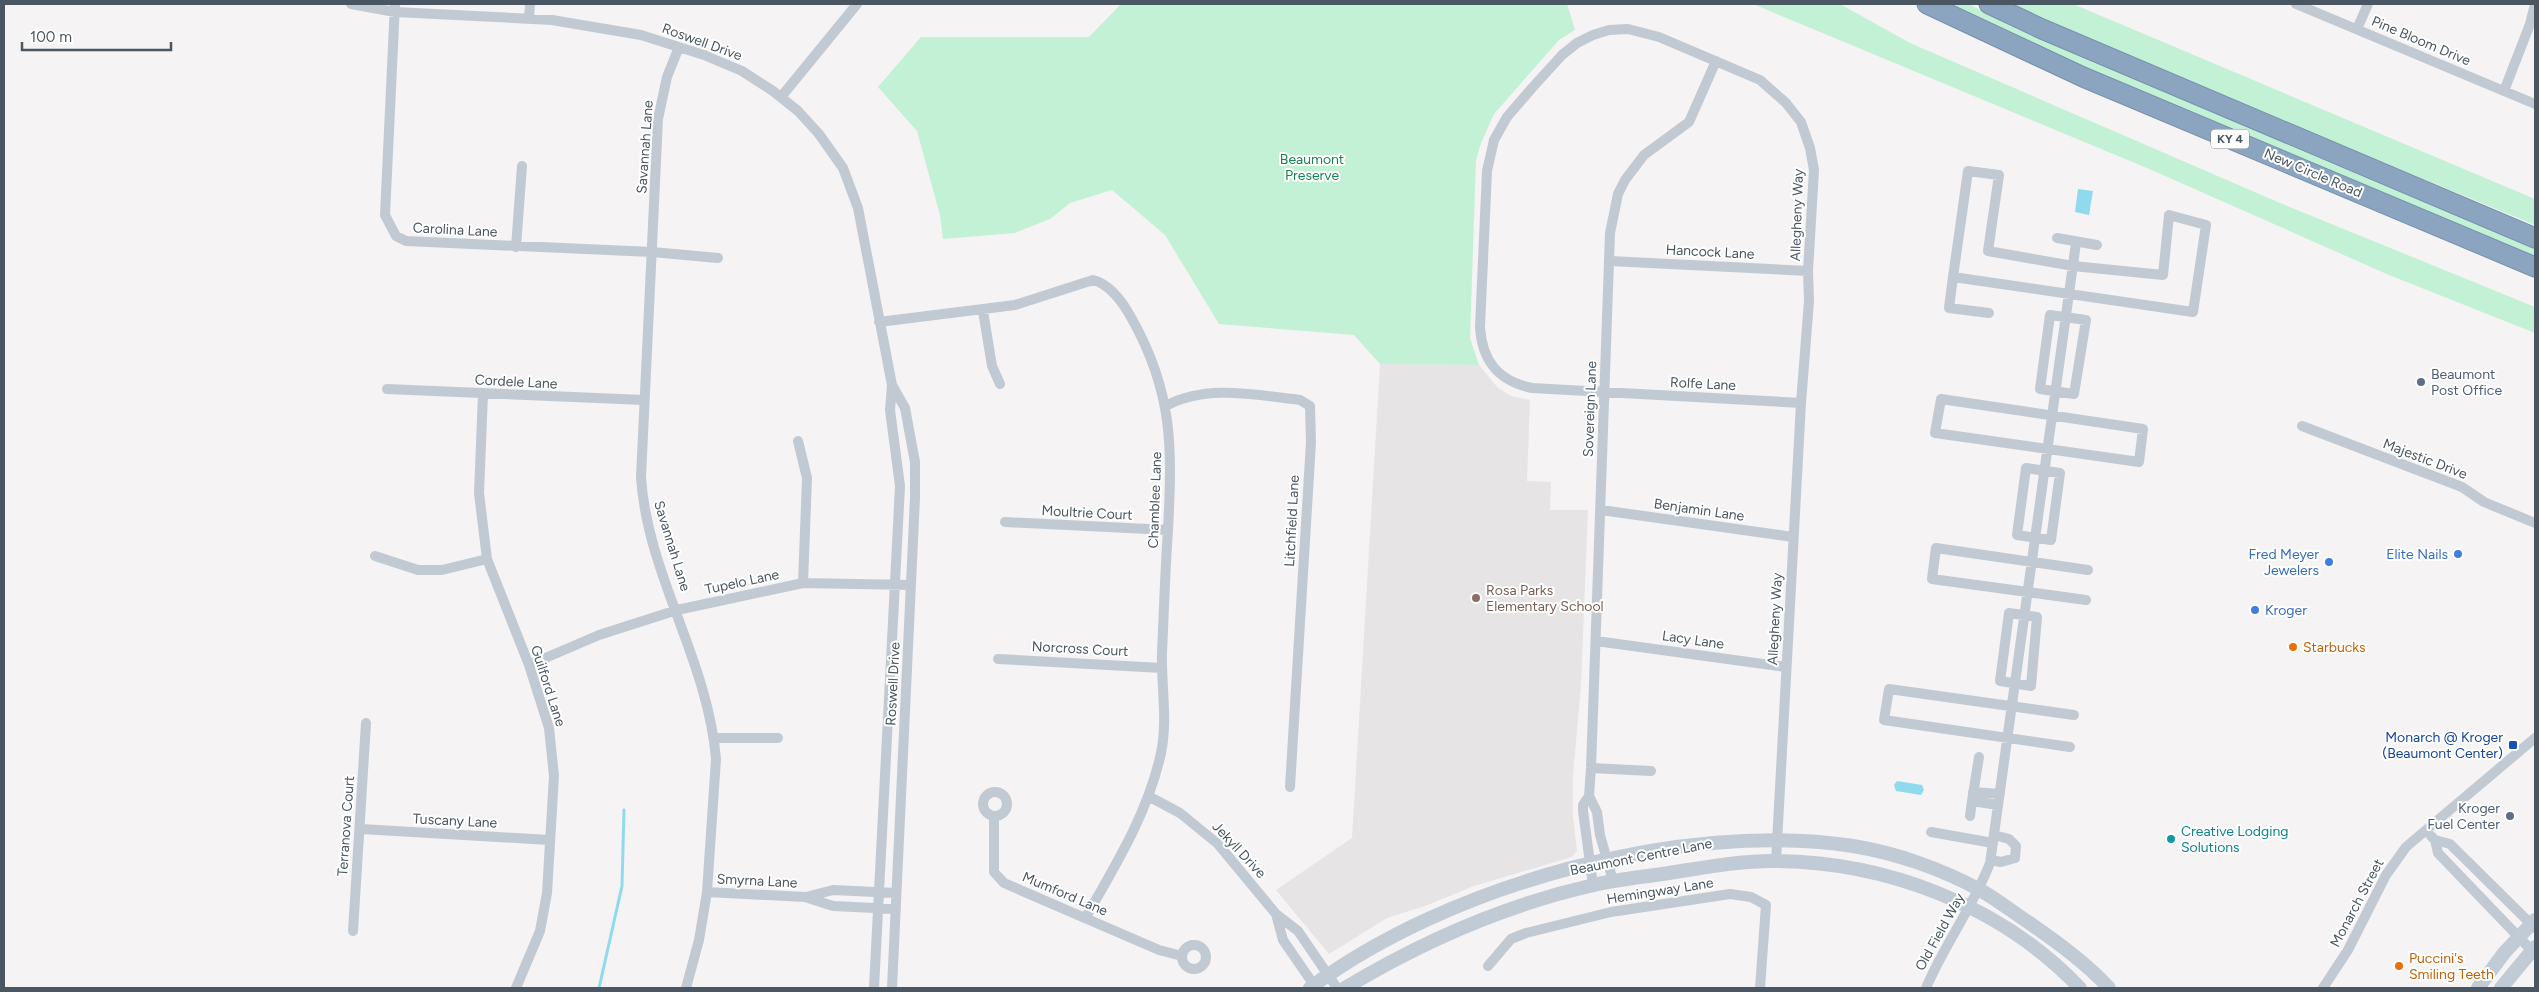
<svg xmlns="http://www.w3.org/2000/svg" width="2539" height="992" viewBox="0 0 2539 992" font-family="Figtree,sans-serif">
<rect width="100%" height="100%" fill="#f5f3f3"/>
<path fill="#e6e4e5" d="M1380,364l99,1 19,23 13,8 19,4 -3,81 24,1 -1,28h38l-7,175 -8,90v41l4,35 -5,6 -98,29 -49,20 -38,12 -58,36 -53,-64 76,-52z"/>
<path fill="#c3f1d5" d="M1121,4h446l8,26 -16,10 -65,74 -13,29 -5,17 -6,178 9,27 -99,-1 -26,-29 -135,-11 -54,-89 -53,-45 -42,13 -20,16 -35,14 -72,6 -3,-24 -23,-84 -39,-44 43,-50h168z
M1753,4h87l70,39 370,160 255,104v26l-146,-58 -242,-107z
M1943,4h25l100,47 467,196v13l-416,-175z
M2010,4h63l462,195v26l-371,-153z"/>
<path fill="#90daee" d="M2078,189l15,2 -4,24 -14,-3z
M1897,781l25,4 2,5 -3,5 -25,-4 -2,-6z"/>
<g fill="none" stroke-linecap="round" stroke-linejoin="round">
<path stroke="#90daee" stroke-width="3" d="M599,988l23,-102 2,-76"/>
<g stroke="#7690ad" stroke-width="21">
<path id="highway" d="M1927,4l156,73 452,190
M1989,4l53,25 493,209"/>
</g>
<path stroke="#c1cad2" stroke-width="10" d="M351,4l44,8 157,8 89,15 63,20 38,16 31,20 25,20 21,23 24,34 15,40 34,177 -2,25 10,76 -26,502
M395,4l-10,211 11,21 10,5 246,11 66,6
M2296,4l239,100
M529,19l1,-15
M2357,29l11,-25
M679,47l-12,30 -9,42 -17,358c6,97 67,183 75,282l-9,133 -8,48 -13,48
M2504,91l26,-67 5,-20
M781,97l76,-93
M1968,171l31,4 -11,76 85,15 90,9 6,-60 37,10 -13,87 -240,-35z
M2057,238l40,7
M516,247l6,-81
M1610,261l198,10
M1953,277l-4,31 40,5
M983,311l9,55 8,18
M2050,315l36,5 -12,74 -34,-5z
M879,322l136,-17 78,-25c17,4 31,24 39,39 42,75 40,130 36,212 -3,40 -4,81 -6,121 -1,34 6,67 -1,101 -13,60 -45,111 -75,164
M892,385l13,23 10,54v36l-23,490
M387,389l257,11
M483,394l-4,99 8,66 42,106 20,63 5,48 -7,117 -7,38 -24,57
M1941,399l202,30 -4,33 -204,-29z
M1166,406c39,-22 91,-11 134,-6l10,6 1,36 -21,345
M2302,426l160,61 22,15 51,21
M798,441l9,37 -4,105
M2026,468l34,5 -9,67 -34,-5z
M1601,510l192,27
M1005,522l163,8
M375,556l43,14h24l45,-11
M2086,600l-154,-21 4,-31 152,22
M2009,613l28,4 -6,69 -31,-5z
M1596,641l190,26
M998,659l164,9
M529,665l70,-30 78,-25 126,-27 108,2
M714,738h64
M2070,747l-186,-27 5,-31 185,26
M1591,768l60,3
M1973,792l27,2
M983 804a12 12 0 1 1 24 0a12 12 0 1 1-24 0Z
M1589,796l8,16 3,23 13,46
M1150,797l30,16 38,31 58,70 22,17 39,57
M1972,801l7,-44
M994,816v56l10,11 155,67 23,6
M1970,816l2,-15 26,4
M361,829l188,11
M1931,832l62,11
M2431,836l4,4 15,4 85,84
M2435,840l3,13 97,101
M1991,860l10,2 14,-4 1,-12 -7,-7 -15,-4
M1776,861l25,-458 8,-102 -1,-30 6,-101 -4,-22 -9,-26 -15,-19 -26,-23 -101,-43 -31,-8 -19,1 -16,5 -16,8 -15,12 -30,33 -25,29 -13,23 -7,31 -7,156c2,34 18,54 52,61l269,15
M1593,885l-10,-74v-6l6,-9 2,-28 19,-535 8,-39 7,-14 19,-25 45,-33 27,-61
M707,892l98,5 28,9 63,3
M806,897l27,-7 63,3
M1276,914l7,26 33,48
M353,931l13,-208
M1182 957a12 12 0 1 1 24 0a12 12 0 1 1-24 0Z
M1488,966l23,-27 15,-6 85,-21 119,-18 21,3 15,8 -6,83
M1926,988c18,-43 47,-81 64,-125l86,-620
M2323,988l25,-38 38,-75 20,-28 129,-109"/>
<path stroke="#c1cbd6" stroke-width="14" d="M1310,988c138,-103 372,-168 543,-142 43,7 89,23 127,44 18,10 34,23 51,34 27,19 55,39 78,64
M1345,988c78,-47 160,-83 249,-103 25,-6 50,-8 75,-12 34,-5 68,-12 103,-12 113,0 229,44 308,127
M2478,988l26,-35 31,-33
M2501,988l34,-41"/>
<use href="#highway" stroke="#8ba5c1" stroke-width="19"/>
</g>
<g fill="#5c6f8a" stroke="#fff" stroke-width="2">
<circle cx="2421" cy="382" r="5"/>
<circle cx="2510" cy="816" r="5"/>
</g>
<g fill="#3f7fe0" stroke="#fff" stroke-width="2">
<circle cx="2458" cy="554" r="5"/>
<circle cx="2329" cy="562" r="5"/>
<circle cx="2255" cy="610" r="5"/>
</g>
<circle fill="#8d6e63" stroke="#fff" stroke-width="2" cx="1476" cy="598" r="5"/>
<g fill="#e8710a" stroke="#fff" stroke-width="2">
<circle cx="2293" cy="647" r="5"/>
<circle cx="2399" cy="966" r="5"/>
</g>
<rect fill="#1a4fb4" stroke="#fff" stroke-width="2" x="2508" y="740" width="10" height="10" rx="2.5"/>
<circle fill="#0f9aa8" stroke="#fff" stroke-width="2" cx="2171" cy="839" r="5"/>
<g text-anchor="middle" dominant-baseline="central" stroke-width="4" stroke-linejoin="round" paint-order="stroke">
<rect fill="#fff" stroke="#808990" stroke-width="1" x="2211" y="129.5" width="38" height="19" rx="4"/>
<g font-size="12" font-weight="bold" fill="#4a5661">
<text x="2230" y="139">KY 4</text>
</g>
<g font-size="14" fill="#4a5661" stroke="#fff">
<text transform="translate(2421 41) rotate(23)">Pine Bloom Drive</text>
<text transform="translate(702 42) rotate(20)">Roswell Drive</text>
<text transform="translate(645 147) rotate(-86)">Savannah Lane</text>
<text transform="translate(2313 173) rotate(23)">New Circle Road</text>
<text transform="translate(1797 215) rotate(-88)">Allegheny Way</text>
<text transform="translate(455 230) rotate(3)">Carolina Lane</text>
<text transform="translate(1710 252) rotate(3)">Hancock Lane</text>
<text transform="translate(516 382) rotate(3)">Cordele Lane</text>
<text transform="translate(1703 384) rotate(3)">Rolfe Lane</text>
<text transform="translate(1590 409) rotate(-88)">Sovereign Lane</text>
<text transform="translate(2425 459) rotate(21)">Majestic Drive</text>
<text transform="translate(1155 500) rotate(-88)">Chamblee Lane</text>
<text transform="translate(1699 510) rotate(8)">Benjamin Lane</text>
<text transform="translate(1087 513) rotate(3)">Moultrie Court</text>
<text transform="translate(1292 521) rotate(-87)">Litchfield Lane</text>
<text transform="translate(672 546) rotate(73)">Savannah Lane</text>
<text transform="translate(742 582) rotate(-12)">Tupelo Lane</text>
<text transform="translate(1775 619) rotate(-87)">Allegheny Way</text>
<text transform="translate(1693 640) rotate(8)">Lacy Lane</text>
<text transform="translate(1080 649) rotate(3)">Norcross Court</text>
<text transform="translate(893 684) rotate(-87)">Roswell Drive</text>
<text transform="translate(548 686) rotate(72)">Guilford Lane</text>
<text transform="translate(455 821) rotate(3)">Tuscany Lane</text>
<text transform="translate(346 826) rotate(-86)">Terranova Court</text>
<text transform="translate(1239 850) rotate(47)">Jekyll Drive</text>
<text transform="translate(1641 857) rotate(-11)">Beaumont Centre Lane</text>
<text transform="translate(757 881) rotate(3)">Smyrna Lane</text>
<text transform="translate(1660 891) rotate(-9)">Hemingway Lane</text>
<text transform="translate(1065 894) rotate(23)">Mumford Lane</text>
<text transform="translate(2357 903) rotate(-62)">Monarch Street</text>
<text transform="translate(1940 932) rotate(-61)">Old Field Way</text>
</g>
<g font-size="14" fill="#17864f" stroke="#fff">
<text x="1312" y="159">Beaumont<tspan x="1312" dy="16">Preserve</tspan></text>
</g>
<g font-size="14" fill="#4e5e75" stroke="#fff" text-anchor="start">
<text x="2431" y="374">Beaumont<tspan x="2431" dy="16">Post Office</tspan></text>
<text x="2500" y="808" text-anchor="end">Kroger<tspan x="2500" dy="16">Fuel Center</tspan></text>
</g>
<g font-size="14" fill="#366cbe" stroke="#fff" text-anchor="end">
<text x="2319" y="554">Fred Meyer<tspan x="2319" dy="16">Jewelers</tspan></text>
<text x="2448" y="554">Elite Nails</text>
<text x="2265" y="610" text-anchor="start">Kroger</text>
</g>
<g font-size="14" fill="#785e54" stroke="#fff" text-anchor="start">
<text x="1486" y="590">Rosa Parks<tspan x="1486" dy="16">Elementary School</tspan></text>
</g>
<g font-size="14" fill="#c56008" stroke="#fff" text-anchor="start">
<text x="2303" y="647">Starbucks</text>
<text x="2409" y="958">Puccini's<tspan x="2409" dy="16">Smiling Teeth</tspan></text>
</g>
<g font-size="14" fill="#164399" stroke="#fff" text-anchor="end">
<text x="2503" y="737">Monarch @ Kroger<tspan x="2503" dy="16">(Beaumont Center)</tspan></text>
</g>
<g font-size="14" fill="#0d838f" stroke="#fff" text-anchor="start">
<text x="2181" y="831">Creative Lodging<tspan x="2181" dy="16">Solutions</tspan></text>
</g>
</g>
<rect width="2539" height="992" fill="none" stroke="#4a5661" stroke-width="10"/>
<path d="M22 42v8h149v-8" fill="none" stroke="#4a5661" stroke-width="2.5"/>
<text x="30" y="42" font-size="15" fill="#4a5661" stroke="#ffffff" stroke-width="4" paint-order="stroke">100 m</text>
</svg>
